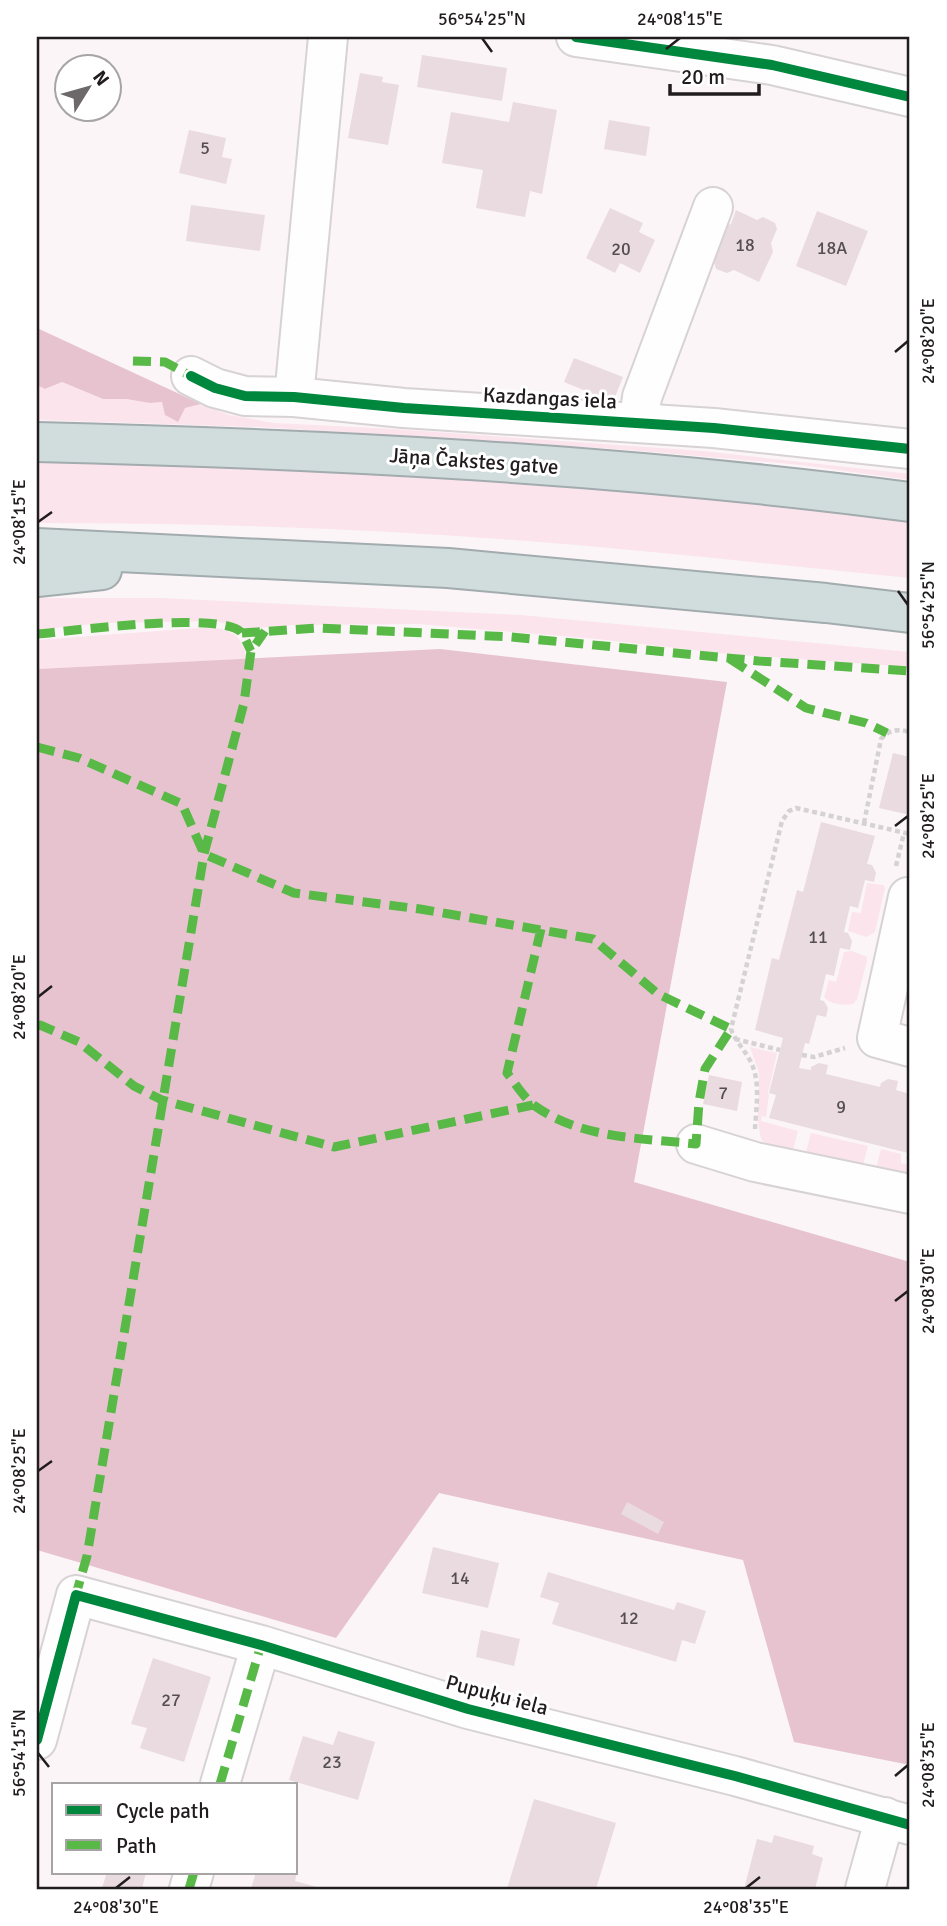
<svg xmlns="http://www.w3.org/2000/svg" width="947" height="1926" viewBox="0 0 947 1926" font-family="Signika,sans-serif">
<rect width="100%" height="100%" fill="#fbf5f7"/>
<path fill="#fbe4ec" d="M62,382l41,17h23l24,4 12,-1 23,6 16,-4 28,11 45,8 120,6 308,22 208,23v6l-108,-15 -173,-15 -370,-23 -222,-7v-35l9,4z
M37,461l192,3 174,13 171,8 187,17 149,19v57c-132,-13 -264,-28 -396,-38 -159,-12 -318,-17 -477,-17z
M37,598h123l361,17 389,37v15l-181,-13 -132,-15 -179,-15 -125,1 -49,4 -28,-8 -114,2 -65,7z
M212,627c22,5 30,8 35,32l-210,10v-29z
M867,883l16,2 2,3 -10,44 -8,5 -19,-6 4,-19 9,1z
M852,951l15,6v4l-10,38 -4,5c-9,2 -24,0 -29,-7l5,-17 7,2 8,-30z
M750,1047l27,6 -9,40 1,2 -3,22 -4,-1 -1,5 37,10 -5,19 -28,-7 -4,-4 -3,-18 1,-48z
M811,1133l57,13 -5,19 -57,-13z
M881,1149l20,5v9l9,2v11l-34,-8z"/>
<path fill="#e7c3d0" d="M37,328l164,76 -16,4 -7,14 -13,-7 -3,-13 -12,1 -24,-4h-23l-41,-17 -17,7 -8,-4z
M440,649l287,33 -93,500 276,80v503l-116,-23 -51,-182 -304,-67 -103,145 -299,-88v-881z"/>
<path fill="#eadbe0" d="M422,55l85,13 -5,33 -85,-14z
M360,73l23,4 -1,5 17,3 -11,60 -40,-7z
M513,102l44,8 -15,84 -12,-3 -5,26 -49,-9 7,-38 -41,-7 9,-51 58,10z
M609,120l41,7 -4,29 -42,-7z
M189,130l37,8 -4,19 10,2 -6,25 -47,-11z
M191,205l74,10 -5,36 -74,-10z
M610,208l33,15 -4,9 16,8 -15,33 -20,-10 -5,10 -29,-15z
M736,210l21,10 6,-3 12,6 2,6 -6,14 2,9 -14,30 -25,-12 -7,3 -11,-4 -2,-7 6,-15 -3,-7 6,-13 8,-3z
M817,211l51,20 -22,55 -50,-20z
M574,358l49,19 -10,25 -49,-20z
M893,753l17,4v58l-31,-7z
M821,822l54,14 -8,28 5,1 4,8 -2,9 -9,-2 -7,28 -8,-2 -6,26 4,1 4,8 -2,9 -10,-2 -6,28 -8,-2 -6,26 4,1 4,7 -2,9 -9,-2 -8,29 -4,-1 -6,25 12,2v-3l8,-4 9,2 -2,9 54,13 1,-4 7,-4 10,2 -2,9 14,4v66l-4,-1 2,-6 -139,-35 7,-23 -7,-2 14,-55 -28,-8 17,-72 7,2 18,-70 6,2z
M709,1075l33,7 -5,29 -34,-7z
M627,1502l37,20 -6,12 -37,-20z
M433,1547l66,16 -11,45 -66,-15z
M548,1572l126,38 3,-8 29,9 -11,33 -13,-4 -6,22 -124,-38 7,-21 -19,-6z
M481,1630l39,9 -6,27 -38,-9z
M153,1658l58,19 -27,85 -44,-14 7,-20 -16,-4z
M338,1731l37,11 -17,58 -69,-20 14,-44 30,9z
M534,1799l82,24 -20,66h-89z
M774,1835l40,11 -2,8 11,4 -8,31h-71l13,-50 15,4z
M107,1872h39l-4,17h-37l-3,-1z
M256,1872h41l-2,9 29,8h-73z"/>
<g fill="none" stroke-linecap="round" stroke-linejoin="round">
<g stroke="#d7d2d4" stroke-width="42">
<path id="minor" d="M576,37l196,28 138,32
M191,376l24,12 30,8 49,1 110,11 310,20 196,21
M294,397l34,-360
M639,422l3,-25 71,-190
M908,897l-31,141 33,9
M696,1144l59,18 155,32
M37,1740l39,-145 185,50 207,64 267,67 175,49
M220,1784l41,-139
M189,1889l5,-17
M865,1889l20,-72"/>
</g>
<g stroke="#a2abae" stroke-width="42">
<path id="highway" d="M37,442c291,7 584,22 873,60
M37,548l411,20 378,35 84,10
M37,577l65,-7"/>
</g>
<path stroke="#d5d2d3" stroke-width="4.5" stroke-dasharray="5 3.5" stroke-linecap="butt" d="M864,823l17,-84c9,-10 17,-10 29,-7
M896,866l8,-33
M735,1039l45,11
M802,1055l12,2 31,-9
M755,1129c1,-19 5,-44 -2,-62 -5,-14 -17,-24 -22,-38l51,-208 7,-10 7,-3 114,26"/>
<use href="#minor" stroke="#fefefe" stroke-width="38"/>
<use href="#highway" stroke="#d1dcdd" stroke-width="38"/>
<path stroke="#58b947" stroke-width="9" stroke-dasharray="18 9" stroke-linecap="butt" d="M133,361l32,1 26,14
M242,633l76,-5 193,9 248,24 151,10
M37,634c34,-3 182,-23 204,-2 4,5 7,14 10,19
M730,659l76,49 60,15 21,10
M37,747l42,11 103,46 22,50 90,39 126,16 173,30 65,55 73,35 -26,40 -6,33 -3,42c-54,-6 -115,-5 -161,-38 -11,-8 -20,-23 -28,-33l34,-144
M37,1026l3,-1 39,17 55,44 28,14 172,47 199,-42
M75,1598l12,-42 117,-702 40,-151 7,-52 14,-20
M220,1784l41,-139
M189,1889l5,-17"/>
<g stroke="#fff" stroke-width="15">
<path id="cycleway" d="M576,37l196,28 138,32
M191,376l24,12 30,8 49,1 110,11 310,20 196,21
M37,1740l39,-145 185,50 207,64 267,67 175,49"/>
</g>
<use href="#cycleway" stroke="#00873e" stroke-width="10"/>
</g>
<path fill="none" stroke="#211c1e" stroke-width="2.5" d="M482,38l10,14M666,49l14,-11M895,352l13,-11M38,522l14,-10M898,591l10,14M895,826l13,-10M38,997l14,-11M895,1301l13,-10M38,1471l14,-10M38,1753l11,14M895,1776l13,-11M116,1888l14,-11M746,1888l14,-11"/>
<g text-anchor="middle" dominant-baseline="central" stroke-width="6" stroke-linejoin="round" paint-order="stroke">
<g font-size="18" fill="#554e50">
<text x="205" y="148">5</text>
<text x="745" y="245">18</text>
<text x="832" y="248">18A</text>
<text x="621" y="249">20</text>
<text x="818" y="937">11</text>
<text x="723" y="1093">7</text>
<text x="841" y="1107">9</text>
<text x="460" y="1578">14</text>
<text x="629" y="1618">12</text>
<text x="171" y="1700">27</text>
<text x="332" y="1762">23</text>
</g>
<g font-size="21" fill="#211c1e" stroke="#fff">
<text transform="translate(550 398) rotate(3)">Kazdangas iela</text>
<text transform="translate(474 461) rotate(4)">Jāņa Čakstes gatve</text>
<text transform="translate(497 1695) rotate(15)">Pupuķu iela</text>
</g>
</g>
<rect width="947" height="1926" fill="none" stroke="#ffffff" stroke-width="77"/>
<rect x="52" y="1783" width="245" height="91" fill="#ffffff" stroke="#a6a4a5" stroke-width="2"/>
<rect x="66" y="1805" width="35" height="10" fill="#00873e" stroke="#a6a4a5" stroke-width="2"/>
<text x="116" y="1818" font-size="21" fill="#211c1e">Cycle path</text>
<rect x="66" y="1840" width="35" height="10" fill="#58b947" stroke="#a6a4a5" stroke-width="2"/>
<text x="116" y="1853" font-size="21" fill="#211c1e">Path</text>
<g transform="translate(88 88) rotate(53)"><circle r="33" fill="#ffffff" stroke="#a6a4a5" stroke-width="2"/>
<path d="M0-5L12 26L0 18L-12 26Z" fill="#6d686a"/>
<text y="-10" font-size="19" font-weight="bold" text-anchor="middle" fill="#211c1e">N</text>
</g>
<path d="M670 84v10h89v-10" fill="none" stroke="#211c1e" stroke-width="3.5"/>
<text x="681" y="84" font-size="21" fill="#211c1e" stroke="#ffffff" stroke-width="5" paint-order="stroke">20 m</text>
<rect x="38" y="38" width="870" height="1850" fill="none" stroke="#211c1e" stroke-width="2.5"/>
<g font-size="18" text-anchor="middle" fill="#211c1e">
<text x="482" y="25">56°54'25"N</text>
<text x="680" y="25">24°08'15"E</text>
<text transform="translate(928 341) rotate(-90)" y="6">24°08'20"E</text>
<text transform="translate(19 522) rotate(-90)" y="6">24°08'15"E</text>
<text transform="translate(928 605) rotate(-90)" y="6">56°54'25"N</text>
<text transform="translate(928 816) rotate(-90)" y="6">24°08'25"E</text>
<text transform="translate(19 997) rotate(-90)" y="6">24°08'20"E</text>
<text transform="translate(928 1291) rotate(-90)" y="6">24°08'30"E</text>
<text transform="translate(19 1471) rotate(-90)" y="6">24°08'25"E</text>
<text transform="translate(19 1753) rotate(-90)" y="6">56°54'15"N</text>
<text transform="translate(928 1765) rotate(-90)" y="6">24°08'35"E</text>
<text x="116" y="1913">24°08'30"E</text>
<text x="746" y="1913">24°08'35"E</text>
</g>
</svg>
